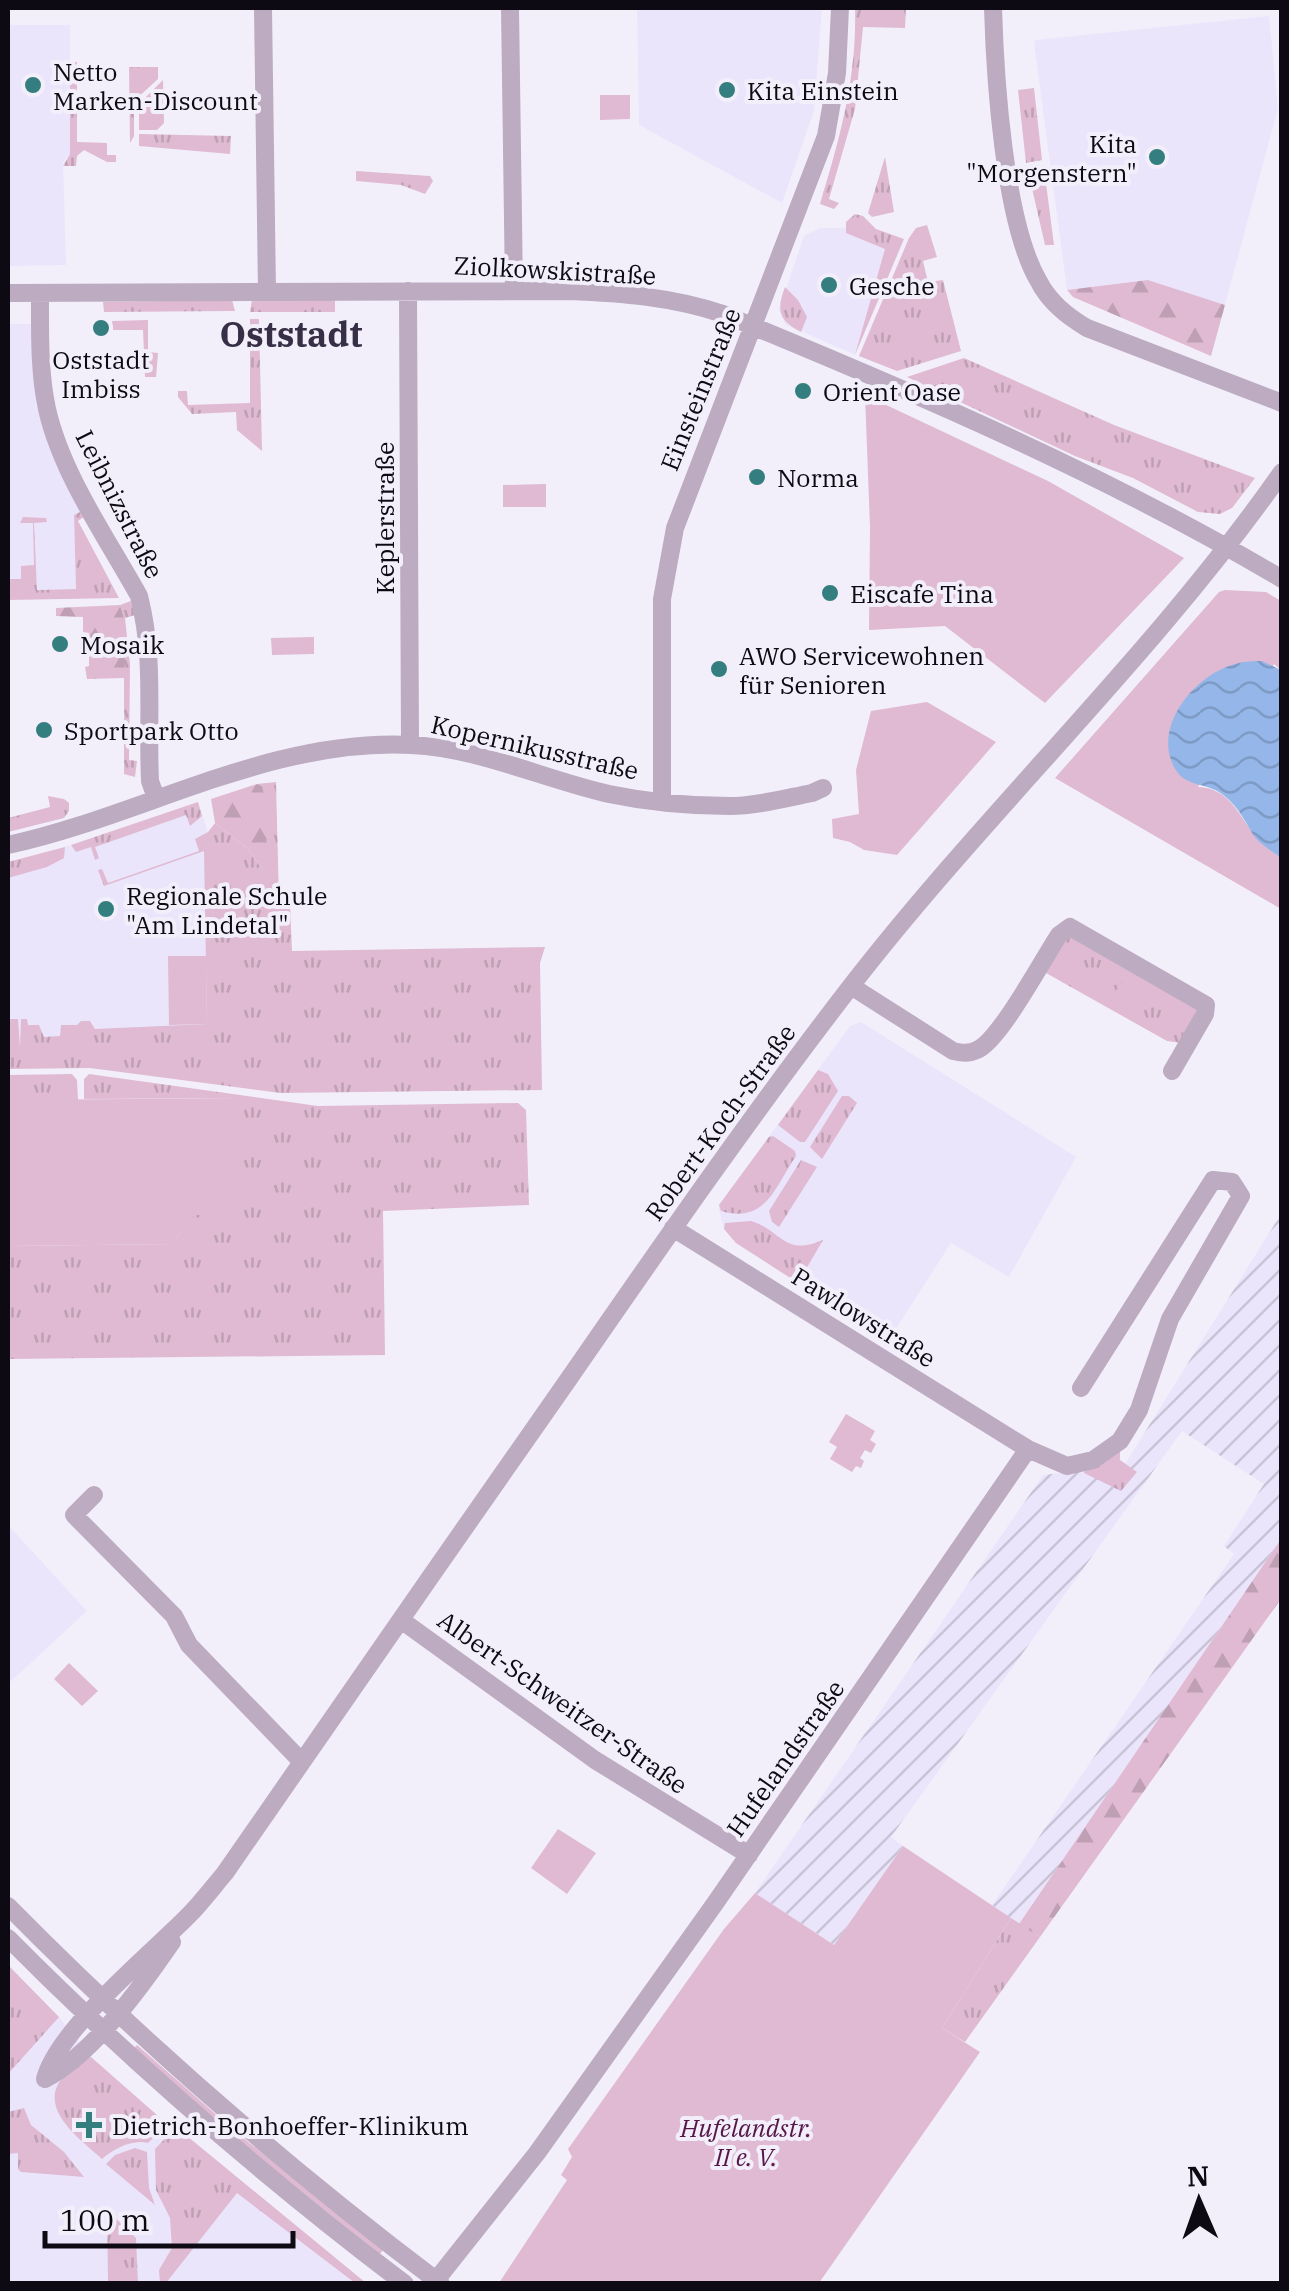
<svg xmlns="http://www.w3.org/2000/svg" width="1289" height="2291" viewBox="0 0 1289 2291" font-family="'IBM Plex Serif',serif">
<defs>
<pattern id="industrial-furrows" width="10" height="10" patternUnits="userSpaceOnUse" patternTransform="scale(2.5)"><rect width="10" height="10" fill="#ebe5fc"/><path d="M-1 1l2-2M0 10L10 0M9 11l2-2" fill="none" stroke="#c8c3d7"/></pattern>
<pattern id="grass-tufts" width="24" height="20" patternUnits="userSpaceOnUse" patternTransform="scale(2.5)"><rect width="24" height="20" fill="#dfbad2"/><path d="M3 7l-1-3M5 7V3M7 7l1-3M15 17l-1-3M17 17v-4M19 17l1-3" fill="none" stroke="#be9fb3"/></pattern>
<pattern id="forest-firs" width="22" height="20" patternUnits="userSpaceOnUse" patternTransform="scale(2.5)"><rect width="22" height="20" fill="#dfbad2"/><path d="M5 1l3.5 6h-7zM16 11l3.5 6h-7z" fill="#be9fb3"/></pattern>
<pattern id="water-waves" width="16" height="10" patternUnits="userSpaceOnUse" patternTransform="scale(2.5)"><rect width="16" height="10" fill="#94b6e8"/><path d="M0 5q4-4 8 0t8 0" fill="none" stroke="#7e9bc6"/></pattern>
</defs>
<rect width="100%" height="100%" fill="#f2effb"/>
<path fill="#ebe5fc" d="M637,8h185l-8,103 -32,92 -143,-78z
M1269,16l9,92 -53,197 -77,-25 -81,10 -33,-247 2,-3z
M8,25h62v129l-7,8 3,103 -58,1z
M820,228h25l47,18 -37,109 -70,-31 -6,-14 25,-74z
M8,324h23l5,80 12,37 34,70 -8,4 2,74 -39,1 -1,-24 -15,13h-13z
M198,802l10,30v213l-200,2v-184l80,-23z
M861,1022l215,135 -67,120 -58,-34 -59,92 -16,-4 -140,-88 -12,-14 -5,-19v-5l131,-179z
M8,1525l79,86 -79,73z
M8,1965l51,52 32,40 76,66 9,4 190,156h-358z"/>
<path fill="url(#industrial-furrows)" d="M1281,1214v325l-262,385 -27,-19 242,-351 -10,-8 40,-62 -82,-53 -291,406 12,9 -69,99 -79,-52 288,-418 42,-5 35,-11 5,5z"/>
<path fill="url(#grass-tufts)" d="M855,8h51l-1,20 -42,-1 -8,82 -26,90 10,4 -5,6 -14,-5c20,-66 37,-127 35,-196z
M70,62h7v80l30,1v12h9v7h-9l-23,-12 -7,6 -1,10h-13l7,-12z
M129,67h29v12l-24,22v35l-4,7z
M1034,88l8,72 -16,3 -8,-73z
M139,134l92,2 -1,18 -91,-8z
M885,157l9,55 -22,5 -4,-4z
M1044,168l10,77h-9l-17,-74z
M356,171l74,5 3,5 -8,13 -24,-9 -45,-4z
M855,214l8,2 13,13 28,10 -49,116 30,-106 -39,-16v-11z
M927,225l10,32 -14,4 5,21 15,-2 18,71 -64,20 -38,-15 50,-118 7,-10z
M785,287l13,13 9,17 -6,15c-22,-11 -25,-22 -16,-45z
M335,299v13h-85l2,-12z
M232,300l3,11 -131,1 -1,-10z
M250,319h9l3,132 -25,-21 -1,-18 -44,2 -14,-17v-6h9l1,14 62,-2z
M148,320v32l10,1 -2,24h-11l-2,-47h-30l-1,-9z
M964,358l150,67 141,53 -23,30 -12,6 -22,-2 -65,-34 -58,-22 -168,-79z
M82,511l3,5 -7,5 41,77 -111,2v-21h13v-13l13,-1 -1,-42h-13l3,-6 23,1 1,4 -13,1 3,67 39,-1 -2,-74z
M131,601l4,14 -10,3 5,46 -1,96 8,1 -2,16 -11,-3v-156l-4,-13z
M276,782l3,120h11l2,49 253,-4 -5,16 2,127 -262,3 -190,-25 -82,1v-50h10l2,28 1,-28h6l1,6h11l5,12 16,-1 1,-11h16l4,-4h9l5,8 112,-5 -3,-173 -100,35 -6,-16 4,-1 6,14 91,-32 -4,-12 13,-7 7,-9 33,26 14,20v-83l-5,-2z
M48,796l16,3 5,4v8l-5,7 -56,14v-14l42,-11z
M198,802l4,14 -12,10 -4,-11 -91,32 4,11 -4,2 -4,-13 -15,5 -5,-7z
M65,847l-1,11 -17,9 -39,11v-16z
M1070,935l129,74 -17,34 -15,-2 -121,-68 10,-25z
M818,1070l10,4 10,17 -33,51h-5l-22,-17z
M72,1074l5,6 1,20h-70v-25z
M89,1074l229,32 200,-3 8,7 3,95 -146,6 2,144 -377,4v-113l167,-2 1,-6 18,-23 47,-117 -157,1v-20z
M842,1096h7l8,7 -35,56 -12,-12z
M773,1136l22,15 1,5c-21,31 -30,68 -75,55l-2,-6 50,-68z
M801,1160l16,7 -38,60 -7,-5 -3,-11z
M751,1221c31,9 32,36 72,19l-25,43 -62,-40 -12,-14 1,-6z
M1120,1449v11l17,12 -16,19 -37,-18 1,-3z
M1011,1918l29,19 -75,105 -23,-14z
M8,1965l51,52 -51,57z
M137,2045l100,88 146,117 -3,4 -147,-117 -99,-89z
M91,2057l76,67 -19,19c-16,-4 -34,6 -46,16 -22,-20 -68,-52 -37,-84 7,-8 16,-16 26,-18z
M24,2108l7,17 33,27 20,25 -63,-5 -3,-3v-16l-10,1v-42z
M176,2127l190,156h-11l-118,-90 -71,90h-6l-1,-13 13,-22 -2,-30 -14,-28 -1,-41z
M135,2148l12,4 2,36 6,17 -49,-41 9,-9z
M107,2210l29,28 2,45h-30z"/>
<path fill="url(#forest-firs)" d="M1148,280l77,25 -14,51 -138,-59 -6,-7z
M120,605l4,13 1,60 -38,1 -2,-12 4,-1v-33l-6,-1v-15l-27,-1v-8z
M257,784l5,2 6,27 -3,55 -3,1 -14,-20 -33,-26 -4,-24z
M1281,1539v60l-241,338 -21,-13z"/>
<path fill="#dfbad2" d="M163,80l1,43 -7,7h-18v-26z
M600,95h30v24l-30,1z
M865,395l183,86 136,77 -139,145 -100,-77 -76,4 1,-103z
M546,484v23h-43v-22z
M1225,590l41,2 15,9v69l-7,-6 -76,123c32,1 41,29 58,50 7,9 17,14 25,21v51l-226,-131 164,-186z
M314,637v17l-42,1 -1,-17z
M927,702l69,40 -99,113 -33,-5 -14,-8 -17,-4 -1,-19 27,-5 -3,-44 15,-59z
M168,956h38l1,68 -38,1z
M1124,980l11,3 11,13 -19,16 -7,-1 -9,-8 2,-9z
M241,1098l1,117h-47l-19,23v6l-168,2v-146z
M846,1414l29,17 -5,9 6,4 -5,9 -6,-3 -5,8 4,3 -3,7 -5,-2 -4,6 -22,-13 7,-12 -8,-5z
M69,1663l29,28 -16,15 -28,-27z
M558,1829l38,24 -29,41 -36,-26z
M903,1846l108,72 -69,110 38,24 -161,231h-320l68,-103 -6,-5 11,-18 -4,-8 156,-220 31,-36 79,52z"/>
<path fill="url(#water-waves)" d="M1262,661l19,9v188c-10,-8 -22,-14 -29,-25 -9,-16 -17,-31 -33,-41 -17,-10 -34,-5 -45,-25 -20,-38 15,-84 50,-99 13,-6 24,-7 38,-7z"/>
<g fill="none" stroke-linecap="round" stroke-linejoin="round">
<path stroke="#bcabc1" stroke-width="18" d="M263,8l4,284
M510,8l4,282
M993,8c2,69 11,213 45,272 11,22 29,36 49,48l195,75
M408,291l2,454
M8,293l561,-2c52,2 104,6 154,23 190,78 382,160 559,265
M40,293c0,38 -1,79 7,116 15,66 60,129 92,187 16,62 8,122 11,185l6,17
M662,800v-201l13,-71 151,-392 11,-63 3,-65
M8,845c134,-29 261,-107 403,-100 68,3 132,34 198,49 38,8 83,12 121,12 27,0 56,-8 82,-13l11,-5
M851,986l102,65c9,2 16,3 24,-1 23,-10 66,-91 82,-115l11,-8 136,78 -1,9 -33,57
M673,1228l355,221 39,17 26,-6 27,-19 19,-31 31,-91 71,-123 -9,-14 -19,-2 -132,208
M94,1495l-20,20 100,101 15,29 113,117
M401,1620l194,140 154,95
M8,1906c135,137 279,262 433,378
M8,1938c124,125 256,239 397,346
M45,2079c13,-50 106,-125 144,-164 13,-13 24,-28 36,-42 114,-165 228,-329 343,-493 92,-133 184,-266 283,-394 137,-177 302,-330 431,-514
M45,2079c48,-25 96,-92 127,-137
M433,2284l104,-131 179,-251 312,-453"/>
</g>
<g fill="#357e7f" stroke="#f2effb" stroke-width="4">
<circle cx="33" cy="85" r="10"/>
<circle cx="727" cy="90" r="10"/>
<circle cx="1157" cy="157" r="10"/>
<circle cx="829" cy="285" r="10"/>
<circle cx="101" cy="328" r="10"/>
<circle cx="803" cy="391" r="10"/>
<circle cx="757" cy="477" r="10"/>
<circle cx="830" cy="593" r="10"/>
<circle cx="60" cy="644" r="10"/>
<circle cx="719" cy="669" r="10"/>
<circle cx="44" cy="730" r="10"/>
<circle cx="106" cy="909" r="10"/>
<path d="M84 2110h10v10h10v10h-10v10h-10v-10h-10v-10h10z"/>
</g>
<g text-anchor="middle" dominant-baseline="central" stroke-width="8" stroke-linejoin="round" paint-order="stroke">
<g font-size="25" fill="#0d0a14" stroke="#f2effb" text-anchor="start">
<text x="53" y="71">Netto<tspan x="53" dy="29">Marken-Discount</tspan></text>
<text x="747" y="90">Kita Einstein</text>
<text x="1137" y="143" text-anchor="end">Kita<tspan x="1137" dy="29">"Morgenstern"</tspan></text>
<text x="849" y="285">Gesche</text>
<text x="101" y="359" text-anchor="middle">Oststadt<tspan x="101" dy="29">Imbiss</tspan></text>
<text x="823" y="391">Orient Oase</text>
<text x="777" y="477">Norma</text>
<text x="850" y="593">Eiscafe Tina</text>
<text x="80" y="644">Mosaik</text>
<text x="739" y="655">AWO Servicewohnen<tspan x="739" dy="29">für Senioren</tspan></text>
<text x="64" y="730">Sportpark Otto</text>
<text x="126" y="895">Regionale Schule<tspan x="126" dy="29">"Am Lindetal"</tspan></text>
<text x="112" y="2125">Dietrich-Bonhoeffer-Klinikum</text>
</g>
<g font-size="25" fill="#0d0a14" stroke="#f2effb">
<text transform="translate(555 270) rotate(3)">Ziolkowskistraße</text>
<text transform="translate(700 389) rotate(-68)">Einsteinstraße</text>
<text transform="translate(120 504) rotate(63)">Leibnizstraße</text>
<text transform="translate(384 518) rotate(-90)">Keplerstraße</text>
<text transform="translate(535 747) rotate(13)">Kopernikusstraße</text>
<text transform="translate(720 1122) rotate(-54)">Robert-Koch-Straße</text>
<text transform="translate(864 1317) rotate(32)">Pawlowstraße</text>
<text transform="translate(563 1702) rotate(35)">Albert-Schweitzer-Straße</text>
<text transform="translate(785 1758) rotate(-55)">Hufelandstraße</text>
</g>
<g font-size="25" font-style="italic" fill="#561647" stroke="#f2effb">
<text x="746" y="2127">Hufelandstr.<tspan x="746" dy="29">II e. V.</tspan></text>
</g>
<g font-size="35" font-weight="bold" fill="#362f45" stroke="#f2effb">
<text x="291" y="334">Oststadt</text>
</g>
</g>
<rect width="1289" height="2291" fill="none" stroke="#0d0a14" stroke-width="20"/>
<g transform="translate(1199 2201) rotate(358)" stroke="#f2effb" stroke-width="8" paint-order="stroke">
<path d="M0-8L18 38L0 25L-18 38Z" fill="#0d0a14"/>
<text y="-15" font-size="28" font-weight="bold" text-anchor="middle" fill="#0d0a14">N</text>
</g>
<path d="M45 2231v15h248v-15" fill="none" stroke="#0d0a14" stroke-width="5"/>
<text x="60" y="2231" font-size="30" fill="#0d0a14" stroke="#f2effb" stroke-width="8" paint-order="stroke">100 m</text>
</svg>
